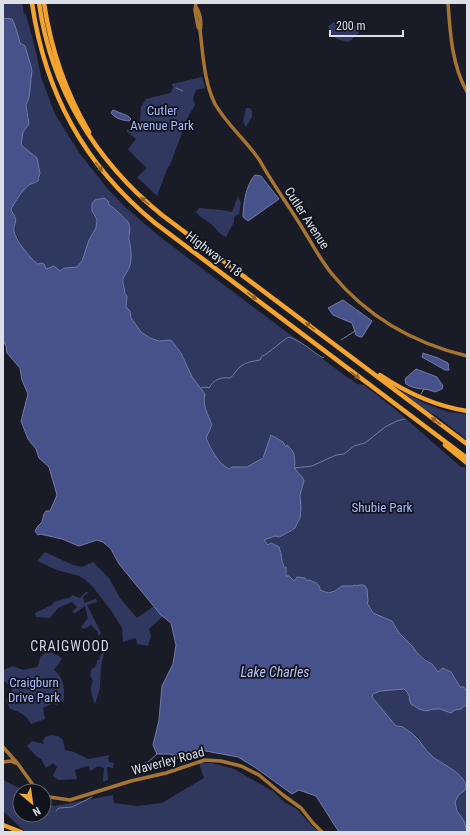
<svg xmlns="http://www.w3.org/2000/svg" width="470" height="835" viewBox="0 0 470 835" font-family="'Roboto Condensed',sans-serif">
<rect width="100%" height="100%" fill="#191c26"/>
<path fill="#303860" d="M3,3h19l2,11h2l11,42 4,21 14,37 25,40 27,34 17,18 36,31 188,141 4,2 5,4 7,1 32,25 65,57 6,1v223l-3,-4h-4l-10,-16 -7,-3 -5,4 -6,-8 -15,-11 -4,-6 -14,-14 -7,-12 -19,-8 -6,-10 1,-1 -1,-13 -2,-3c-4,-3 -7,1 -11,-1l-1,1c-15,-2 -18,11 -33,4 0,-7 -6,-8 -11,-10l-2,1 -1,-2 -5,-2h-5l-2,4 -5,-5h-3v-9l-4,-3 1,-1 -4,-16 -8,-4 -3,2 -4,-5 11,-4c3,1 8,-1 12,-2 17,-7 12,-23 13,-38 0,-6 5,-12 3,-18 -2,-3 -6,-6 -8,-9 -1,-11 2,-17 -8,-24l-1,2v-2l-1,1 -2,-4 -12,-6c-5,25 -15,32 -40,32l-2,1c-2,-2 -6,-3 -8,-5 -7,-8 -10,-18 -15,-26l6,-13c-4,-10 -10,-20 -7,-31l-13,-17 -11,-24 -10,-13 -12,1 -9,-3 -9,-6 -10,-14 -1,-7 -4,-4 1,-11 -2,-2c0,-6 -3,-10 -2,-15 1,-4 6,-9 7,-14 2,-8 1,-17 -1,-25 -1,-6 3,-12 -1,-18 -3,-4 -15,-15 -19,-17l-2,-4 -4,-3 -9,2 -2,13 5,8 -1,7 -7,12 -7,21 -5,6 -10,1h-3l-4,3 -6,-5 -8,3 -2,-5 -2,-1 -5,1 -9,-8 -13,-23 1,-14 -6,-9c3,-7 14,-22 20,-25 2,-1 4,-1 6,-2 8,-5 3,-18 1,-24l-16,-14 2,-13 5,-6 1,-7 -3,-14 3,-7 3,-28 -7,-24 -5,-3 -2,-10 -10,-15h-5z
M335,22h8l4,3 7,-1 5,4v5l-8,7 -3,2 -11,-3 -5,-4 -4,-9z
M202,77l3,11 -9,2 -3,8 2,7 -7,12 -18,48 -3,4 -10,27 -20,-19 10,-9 -10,-9 -9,-10 8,-10 -10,-8 14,-11 1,-13 5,-8 24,-6 3,-5 -1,-4z
M246,108h4l2,2v7l-6,10c-5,-5 -1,-13 0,-19z
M238,196l3,7 -2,11 -5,3v5l-8,15c-10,-5 -8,-7 -15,-13 -6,-5 -11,-6 -15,-12l3,-4 23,2 10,2z
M400,390l24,13 24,9 19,2v26l-29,-23 -16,-9z
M45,552l28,13 9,2 11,-5 16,16 11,20 17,20 17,-12 9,10 -14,13 2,7 -3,10 -11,-2 -1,-6 -13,4 -1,-14 -10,-16 -19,-25 -8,-7 -6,-4 -22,-6 -20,-9z
M86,592h3l-6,5 1,6 12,-4 1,3 -10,3 14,28 -3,3v-4l-7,-7 -7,4 -3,-2 7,-9 -3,-12 -10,7 -3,-1 5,-5 -5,-5 -14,6 -8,10 -14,-1 -1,-4 17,-8 2,-3 17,-5 1,-2 8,3z
M105,649l-4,17 -1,22 -5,16c-3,-7 -6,-16 -2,-23l-3,-6 1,-5 5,-4 1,-6h2l1,-4z
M50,652l9,4 3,3 -8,11c11,10 10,17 10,31l-8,4 -3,-2 -10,5 2,11 -14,5c-5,-10 -11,-12 -21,-15l-4,-9 7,-12 -10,-8v-10l10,-4 10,4 14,-3 2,-4 1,-6 5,-4z
M395,689c9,0 11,1 16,8l-2,1 4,8 12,5 9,-2h6l11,4 4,-3 6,-1 6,-5v128c-2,-11 -18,-25 -10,-35 2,-4 6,-5 9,-9 0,-14 -23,-22 -32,-30 -8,-7 -12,-18 -20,-24 -1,-1 -10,-6 -11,-7 -3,-1 -5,0 -8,-2l-23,-28c4,-9 15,-5 23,-8z
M51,735l7,1 5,4 2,10 9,2 14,7 22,-4 -2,3 1,4 5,1 -1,5 -6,-1 1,13 -5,2 1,-14 -6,-2 -7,5 -3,-5 -13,4 2,9 -19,1 -5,-4 4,-9 -4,-4 -7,5 -5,-9 -5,-3 -9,-10 5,-5 12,3 -1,-3 2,-4z
M199,763h13l22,6 40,23 10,10 13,7 15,17 7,6h-292l-4,-2 -20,-19v-31l22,11h-5v24h24v-12l10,3 59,-11 1,8 23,3 25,-3 42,-25z"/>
<path fill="#47528a" stroke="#747ca6" d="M3,18l9,1c4,8 6,16 8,24l5,3 7,24 -3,28 -3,7 3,19 -6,8 -2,13 16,13 3,15 -2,8c-3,2 -7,3 -9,4 -7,5 -14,17 -18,24 1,4 3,5 4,8 2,5 -1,8 -1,13 0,8 17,30 24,34l4,-1 2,1 2,5 8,-3 6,5 4,-3h3l10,-1 5,-6 7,-21 7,-12 1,-8 -5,-9v-7l3,-4 9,-2 4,3 1,4c4,2 16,13 19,17 4,6 0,12 1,18 2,8 3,17 1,25 -1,5 -6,10 -7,14 -1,5 2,9 2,15l2,2 -1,11 4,4 1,7 10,14 9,6 9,3 12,-1 10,13 11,24 13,17c-3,11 3,21 7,31l-6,13c4,8 8,18 15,25 2,3 6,4 8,6l3,-2h15l16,-9 8,-23 12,7 3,5 1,-2c10,8 7,13 8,24l7,8 2,4 -4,14 1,13 -1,10 -5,10 -4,3 -12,6 -4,-1 -11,4 4,5 3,-2 8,4c3,7 2,14 5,20h2v9h3l5,5 3,-4 8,1 2,3 2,-1c5,2 11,3 11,10l8,3 7,-2 7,-5h11l1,-1c4,2 7,-2 11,1l2,3 1,13 -1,1 6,10 19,8 7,12 14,14 4,6 8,7 7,4 6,8 5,-4 8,4 9,15h4l3,5v12l-6,5 -6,1 -4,3 -11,-4h-6l-8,2 -7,-2 -8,-5 -2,-6 1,-1 -3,-5 -3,-3 -24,2 -7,3 -1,3 23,28c3,2 5,1 8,2 1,1 9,6 10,7 8,6 12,17 20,23 10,8 34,17 33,32l-8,7 -3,6 2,9 7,10 3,11h-128l-23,-36 -17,-6 -7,4 -36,-26 -18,-11 -43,-8 -13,9 -3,1 -9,-5h-13l-4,-9 6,-25 3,-34 11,-22 3,-19 -5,-22 -10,-8 -42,-51 -8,-15 -8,-7 -6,-2 -18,6 -17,-7 -22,-5 -2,1 -3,-4 3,-5 4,-4 2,-8 2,-3h4l7,-16 -8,-28 -10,-9 -3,-9 -8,-10 -7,-18 7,-27 -6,-14 -2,-12 -13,-15 -1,-7 -3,-6z
M113,110l15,6 3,3 -2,2c-7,-1 -13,-2 -18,-8z
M255,175l6,1 18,23 -31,22 -5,-4c0,-13 3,-32 12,-42z
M343,300l29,21 -10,16h-2l-4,-2 -4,-12 -19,-8 -5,-7z
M423,353l15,5 10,5 1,7h-4l-23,-13z
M416,369l21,8 6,9 -1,3 -7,3c-11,-5 -18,-1 -29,-8l-1,-5z"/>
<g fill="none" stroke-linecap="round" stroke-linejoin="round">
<path stroke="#747ca6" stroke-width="1" d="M176,88l7,3
M341,340l14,-9
M201,388l5,-1 3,1c5,-9 12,-11 21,-10 5,-3 6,-9 11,-12 5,-4 13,-5 19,-6l2,-4 3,-1 23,-18c13,3 23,14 35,21l1,-1
M421,394l3,-5
M294,468l18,-2 24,-11 8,-1 10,-8 11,-3 20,-16 12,-6 8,-2
M132,771l3,-2 7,-2 1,-3 5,-2 9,-8
M56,811l3,-3 13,-1 20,-10"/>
<path stroke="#a77532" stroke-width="3.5" d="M196,3l-1,7 3,17 2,3
M448,3c2,30 4,62 19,89
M196,7c4,5 6,17 4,23 3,24 4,52 15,74 12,21 32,37 45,57 11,20 24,38 36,57 12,18 22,39 36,56 36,44 81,69 135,82
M3,747l15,17 15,21 6,6
M3,762l8,-1 4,2
M44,794l5,3 21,3 61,-19 35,-8 39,-13 16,1 20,5 18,9 24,20 18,13 12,15 9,9"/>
<path stroke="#f3a430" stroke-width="4.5" d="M32,3c13,90 52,162 123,220l312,235
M39,3c12,85 56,158 123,212l305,229
M44,3c7,47 21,88 45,129
M380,375c27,18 55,31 87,36
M445,445l22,18
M3,825l18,7"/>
</g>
<defs><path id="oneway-solid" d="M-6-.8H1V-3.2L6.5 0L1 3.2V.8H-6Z"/></defs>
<g fill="#8d6227">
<use href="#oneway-solid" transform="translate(99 167) rotate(52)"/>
<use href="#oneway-solid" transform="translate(145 201) rotate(-139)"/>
<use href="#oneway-solid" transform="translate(252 296) rotate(37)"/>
<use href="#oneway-solid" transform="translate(310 326) rotate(-143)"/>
<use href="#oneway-solid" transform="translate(355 375) rotate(37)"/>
<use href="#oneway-solid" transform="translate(436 421) rotate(-143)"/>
</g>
<g text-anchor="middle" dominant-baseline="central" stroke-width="3.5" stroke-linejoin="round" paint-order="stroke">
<g font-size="13" fill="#abbbff" stroke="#10121c">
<text x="162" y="110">Cutler<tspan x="162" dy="15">Avenue Park</tspan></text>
<text x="382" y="507">Shubie Park</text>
<text x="34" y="682">Craigburn<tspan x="34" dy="15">Drive Park</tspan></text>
</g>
<g font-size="13" fill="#dddfe6" stroke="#10121c">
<text transform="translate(307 218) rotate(57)">Cutler Avenue</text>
<text transform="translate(214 254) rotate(37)">Highway 118</text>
<text transform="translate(168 761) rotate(-15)">Waverley Road</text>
</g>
<g font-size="14" letter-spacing="1" fill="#d4d8e7" stroke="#10121c">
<text x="70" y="646">CRAIGWOOD</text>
</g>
<g font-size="14" font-style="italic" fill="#b9c6f9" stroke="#10121c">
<text x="275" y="672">Lake Charles</text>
</g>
</g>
<rect width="470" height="835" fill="none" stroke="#dddfe6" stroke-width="8"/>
<g transform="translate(32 803) rotate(151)"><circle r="19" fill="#10121c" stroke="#62646d"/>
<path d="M0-3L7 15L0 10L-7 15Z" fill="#f0a63f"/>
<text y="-6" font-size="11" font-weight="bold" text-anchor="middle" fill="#dddfe6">N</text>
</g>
<path d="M330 30v6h73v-6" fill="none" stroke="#dddfe6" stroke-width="2"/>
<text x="336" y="30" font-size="12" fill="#dddfe6" stroke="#10121c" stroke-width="3" paint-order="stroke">200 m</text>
</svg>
